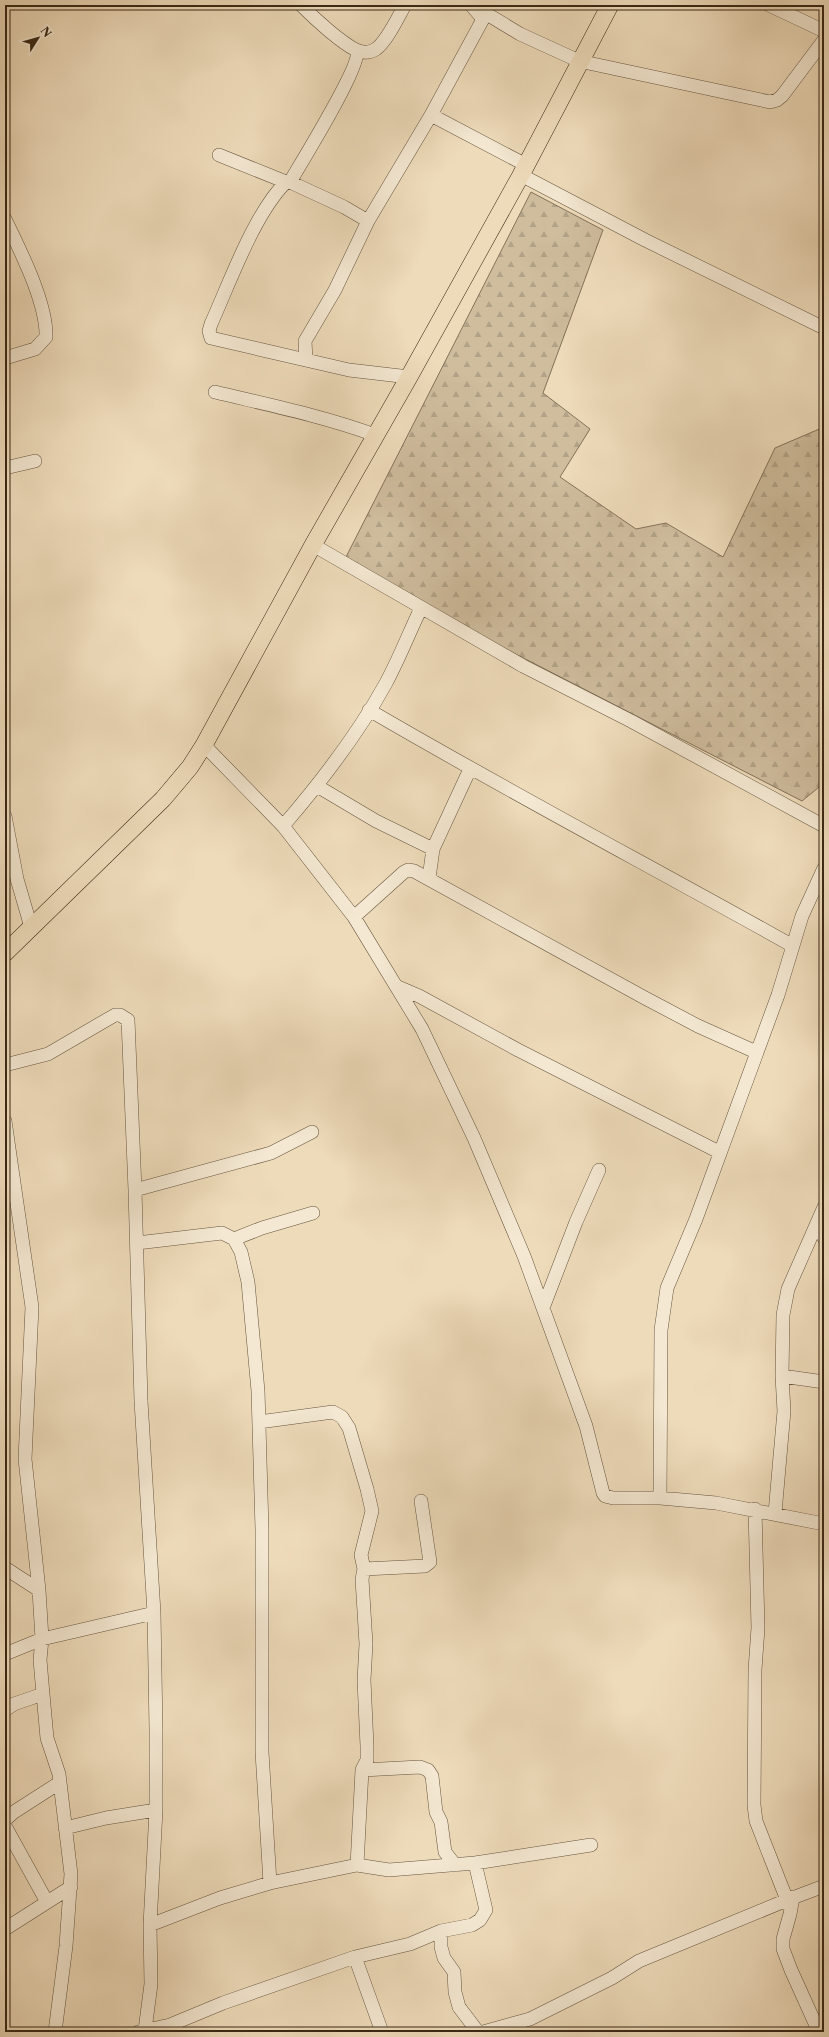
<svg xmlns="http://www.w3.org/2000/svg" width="829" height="2037" viewBox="0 0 829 2037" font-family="'Libre Caslon Text',serif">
<defs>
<pattern id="forest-firs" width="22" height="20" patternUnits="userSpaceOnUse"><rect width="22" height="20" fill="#cfbd9e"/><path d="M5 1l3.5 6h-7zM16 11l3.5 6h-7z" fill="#b2a287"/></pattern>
</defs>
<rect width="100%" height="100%" fill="#eedbba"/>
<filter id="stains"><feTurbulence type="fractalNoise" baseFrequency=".005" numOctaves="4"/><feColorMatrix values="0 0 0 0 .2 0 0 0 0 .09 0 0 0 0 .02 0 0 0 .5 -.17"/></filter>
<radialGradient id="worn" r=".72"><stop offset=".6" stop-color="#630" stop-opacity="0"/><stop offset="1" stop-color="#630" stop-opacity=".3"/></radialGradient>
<path fill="url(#forest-firs)" stroke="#84725a" d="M531,192l72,38 -60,163 47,36 -30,48 76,52 30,-6 57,34 52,-109 49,-21v356l-22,18 -304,-156 -152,-88z"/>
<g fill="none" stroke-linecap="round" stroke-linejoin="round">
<g stroke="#66553e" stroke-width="14">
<path id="minor" d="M301,5c13,13 39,37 55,45 7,3 14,3 20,-1 11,-8 22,-32 29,-44
M769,5l55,26
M477,8l43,26 59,27 191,41 7,-2 5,-4 42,-56
M431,115l95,50
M219,155l67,27h4l54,25 24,14
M521,175l124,65 179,88
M286,182c-32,32 -56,100 -75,142l-2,7 2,7 138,32 60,7
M290,182c11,-19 71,-116 67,-131
M5,219c15,31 42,84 41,118l-11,12 -30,9
M306,360l-1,-19 30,-51 33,-69 63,-106 52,-96 -12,-14
M215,392c54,13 108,24 160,43
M5,468l30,-7
M313,545l210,121 108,55 193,105
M369,710c140,82 283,157 424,236
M204,745l79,81 71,91 68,112 52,109 50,118 62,170 17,67 2,3 8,2h47l56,5 108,21
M317,786l59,35 57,28
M5,816l12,63 14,48
M283,826c38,-44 75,-92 103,-143 13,-24 23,-50 35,-75
M429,878l4,-29 37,-80
M354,917l50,-45 4,-2 6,1 231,127 53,28 58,26
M398,987l21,9 99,54 201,102
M5,1065l43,-11 67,-39h5l8,5 7,170 6,211 13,212 2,117v80l-6,115 1,59 -6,46
M5,1121l27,186 -7,152 14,131 3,49 -2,21 3,34 4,44 12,36 12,100 -5,72 -11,86
M135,1190l136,-37 41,-21
M817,1224l7,14
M234,1239l28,-11 51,-15
M137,1243l85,-10 12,6 7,13 7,30 10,109 4,138v223l8,131
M543,1308l33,-86 23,-52
M782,1376l42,6
M259,1422l74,-10 9,5 7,11 18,61 5,22 -11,44 3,14 -2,10 4,65 -2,36 3,66v14l-5,10 -5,95
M660,1498l1,-168 6,-42 29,-69 82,-224 24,-79 22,-48
M755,1509l3,119 -3,42 -1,135 2,16 31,79
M775,1513l9,-102 -2,-35 1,-61 5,-26 36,-82
M5,1568l34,22
M364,1569l61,-3 5,-4 -9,-61
M5,1654l37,-15 112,-26
M5,1710l9,-6 29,-10
M362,1770l58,-3 8,3 4,6 4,36 5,10 4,30 10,13
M5,1820l9,-8 45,-29
M5,1826l42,76
M65,1828l41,-10 50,-8
M793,1897l-3,17 -7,25v10l8,21 28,62
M150,1925l70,-27 50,-15 87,-18 32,5 86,-7 116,-18
M5,1929l66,-42
M441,1931v16l3,11 10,14 1,20 4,15 19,25
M355,1957l27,75
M138,2032l32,-7 53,-22 132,-46 55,-13 31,-13 31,-6 8,-5 6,-10 -11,-47
M483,2032l47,-13 82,-41 27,-17 148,-61 37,-14"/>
</g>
<g stroke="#392815" stroke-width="18">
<path id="major" d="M5,953l158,-154 27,-32 14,-22 109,-200 96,-168 112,-202 89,-170"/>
</g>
<use href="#minor" stroke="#f4e8d2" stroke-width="13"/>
<use href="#major" stroke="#eedbba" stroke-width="17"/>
</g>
<rect width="829" height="2037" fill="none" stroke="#eedbba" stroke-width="20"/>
<rect x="6" y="6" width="817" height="2025" fill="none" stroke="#392815" stroke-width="2"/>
<rect x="10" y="10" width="809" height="2017" fill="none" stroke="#392815"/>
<g transform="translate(38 38) rotate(53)" stroke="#f4e8d2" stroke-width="3" paint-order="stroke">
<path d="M0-3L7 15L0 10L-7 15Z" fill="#392815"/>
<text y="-6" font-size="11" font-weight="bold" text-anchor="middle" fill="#392815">N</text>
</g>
<rect width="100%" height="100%" filter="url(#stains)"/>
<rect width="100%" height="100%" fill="url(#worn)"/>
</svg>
